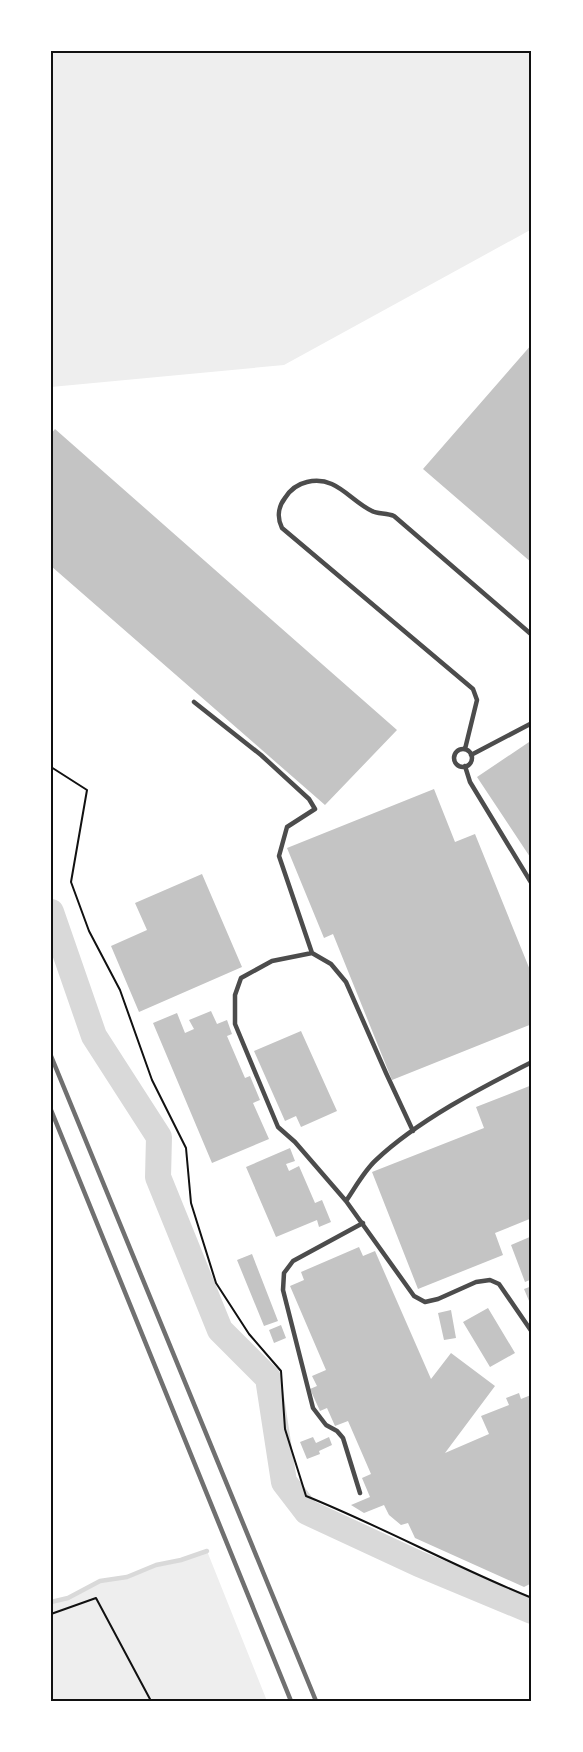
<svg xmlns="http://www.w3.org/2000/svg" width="583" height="1752" viewBox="0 0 583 1752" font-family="'Fira Sans',sans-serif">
<rect width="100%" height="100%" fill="#fff"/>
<path fill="#eee" d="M51,51h481v178l-248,136 -233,22z
M207,1551l60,150h-216v-99l17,-4 32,-17 27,-4 29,-12 25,-5z"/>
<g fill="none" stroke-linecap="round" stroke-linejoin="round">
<path stroke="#d9d9d9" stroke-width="4.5" d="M51,1602l17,-4 32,-17 27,-4 29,-12 25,-5 26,-9"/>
<path stroke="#d9d9d9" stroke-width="26" d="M51,912l43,124 65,101 -1,40 62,153 48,48 16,104 23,30 112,52 113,47"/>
</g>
<path fill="#c4c4c4" d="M532,344v219l-109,-94z
M55,429l342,301 -72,75 -274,-239v-132z
M532,740v120l-55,-83z
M434,789l21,53 20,-8 57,141v49l-140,56 -59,-146 -9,4 -37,-90z
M202,874l40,93 -103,45 -28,-66 36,-16 -12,-27z
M211,1011l6,13 10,-4 5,14 -5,2 18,42 5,-2 10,24 -7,3 16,36 -57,24 -59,-140 24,-10 8,20 9,-4 -5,-9z
M301,1031l36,80 -36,16 -5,-11 -11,5 -31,-70z
M532,1085v133l-37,15 8,22 -85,34 -46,-117 112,-44 -8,-21z
M290,1148l5,13 -9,3 3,7 10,-5 16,37 7,-3 9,22 -12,5 -2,-7 -41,17 -30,-70z
M532,1236v43l-7,3 -14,-37z
M359,1247l4,9 12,-5 56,128 20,-26 44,33 -50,67 44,-19 -8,-18 28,-11 -3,-7 13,-5 2,6 10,-4 1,188 -8,4 -109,-49 -7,-15 -7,2 -12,-10 -5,-10 -20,8 -13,-8 19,-8 -8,-19 9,-4 -23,-53 -13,5 -8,-18 -7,3 -10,-22 7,-3 -5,-10 14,-6 -36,-84 14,-6 -3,-8z
M252,1254l26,67 -14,5 -27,-66z
M532,1286v22l-8,-19z
M488,1308l27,45 -25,14 -27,-45z
M451,1310l5,28 -12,2 -6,-27z
M281,1325l5,13 -12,5 -5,-13z
M313,1437l3,6 13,-6 3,8 -13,6 1,3 -13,5 -7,-17z"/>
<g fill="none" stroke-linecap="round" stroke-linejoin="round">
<path stroke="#111" stroke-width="2" d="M51,767l36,23 -16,92 18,49 31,59 32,90 34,68 5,55 25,80 33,51 32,37 4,58 21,67c77,31 149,71 226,102
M51,1614l45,-16 55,103"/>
<path stroke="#4c4c4c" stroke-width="4.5" d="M194,702l67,53 48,44 6,10 -28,18 -8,29 33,97
M465,749l12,-49 -4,-11 -191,-161c-5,-10 -4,-21 3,-30 5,-8 13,-14 22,-16 29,-7 42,18 65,29 5,3 15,2 22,5l138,119
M454 758a9 9 0 1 1 18 0a9 9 0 1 1-18 0Z
M471,755l61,-32
M465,766l5,16 62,102
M413,1131l-27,-58 -40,-91 -15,-18 -19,-11 -40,8 -31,17 -6,17v29l43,103 17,15 51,59 68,95 11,6 13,-3 38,-17 14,-2 9,4 33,48
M346,1201c9,-13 18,-30 30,-41 41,-39 106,-73 156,-98
M360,1493l-17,-55 -6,-7 -11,-6 -13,-17 -30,-118 1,-17 9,-12 70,-38"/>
<path stroke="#707070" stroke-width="4.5" d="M51,1056l265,645
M51,1110l240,591"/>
</g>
<rect width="583" height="1752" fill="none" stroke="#ffffff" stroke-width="105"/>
<rect x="52" y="52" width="478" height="1648" fill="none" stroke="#111" stroke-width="2"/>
</svg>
